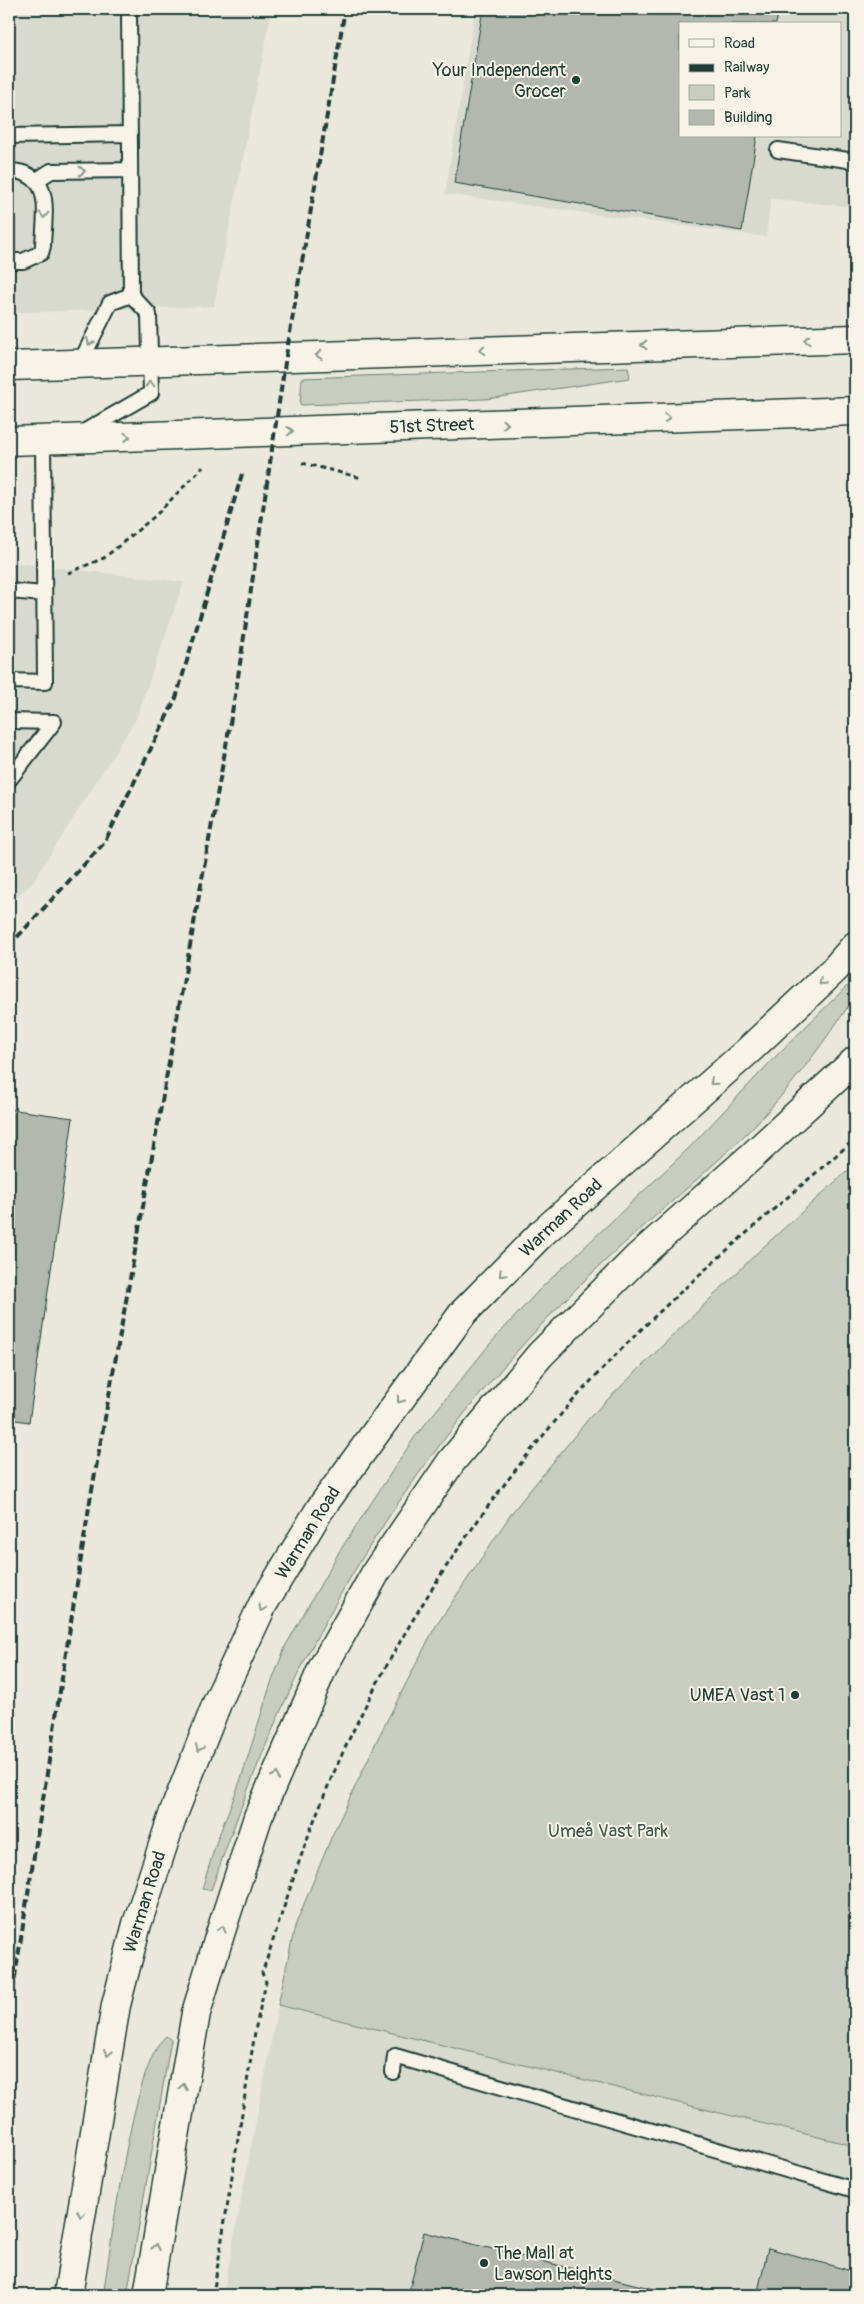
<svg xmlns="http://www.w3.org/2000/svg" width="864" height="2304" viewBox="0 0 864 2304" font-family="Pangolin,sans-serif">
<rect width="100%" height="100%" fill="#eae8dd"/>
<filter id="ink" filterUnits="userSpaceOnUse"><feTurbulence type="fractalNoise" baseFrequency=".02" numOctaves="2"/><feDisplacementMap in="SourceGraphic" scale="10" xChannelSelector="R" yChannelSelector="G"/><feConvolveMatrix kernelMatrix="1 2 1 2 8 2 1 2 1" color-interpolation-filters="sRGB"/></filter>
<g filter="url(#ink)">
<path fill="#d9dacf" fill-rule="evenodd" d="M9,9h263l-58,297 -205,7z
M475,9h380v198l-84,-8 -5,38 -321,-43zM680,24h160v112h-160z
M9,562l175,20 -48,137 -105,166 -22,17z
M278,2005l577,141v149h-632z"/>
<path fill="#c8ccc1" stroke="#74847a" d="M628,367l2,11 -144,21 -186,6 2,-27z
M847,986l8,10c-32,48 -66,95 -107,136 -59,58 -125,108 -182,167 -113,115 -211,252 -279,398 -29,63 -53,128 -76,193l-9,-1 14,-46 25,-64 29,-93 16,-41 53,-93 75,-114 75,-93 50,-55 149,-141 88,-93z
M855,1164v982l-577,-141 17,-79 36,-88 47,-100 56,-109 79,-118 77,-94 171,-168z
M166,2036l5,4 -44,255h-24c9,-52 28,-228 63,-259z"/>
<path fill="#b2b8ae" stroke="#1f3d34" d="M483,9h296l-3,15h-96v112h77l-15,95 -288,-48z
M9,1109l64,9 -44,304 -20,-3z
M424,2232l254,63h-270z
M768,2248l87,24v23h-98z"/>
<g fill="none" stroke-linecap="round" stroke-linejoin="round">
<g stroke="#1f3d34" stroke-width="18">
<path id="service" d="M129,9l2,286
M9,136l121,-2
M778,150l77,11
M9,171c46,1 35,43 34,75l-2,7 -18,8h-14
M37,180l14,-9 79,-1
M80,363l30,-60 21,-8 18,19 2,79 -71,41
M9,591l35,3
M9,681l36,1 -2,-242
M9,721l45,1 -45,58
M393,2072l2,-16 460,134"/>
</g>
<g stroke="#1f3d34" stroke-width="31">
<path id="secondary" d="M9,366l846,-27
M9,441l846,-30
M68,2295l48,-290 21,-81 37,-112 43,-109 46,-99 57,-95 143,-196 78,-79 208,-184 86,-81 20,-23
M148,2295l48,-282 24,-79 38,-117 65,-150 53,-95 75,-110 89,-107 99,-99 113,-100 103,-95"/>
</g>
<path stroke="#1f3d34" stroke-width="3" stroke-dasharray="5 4" stroke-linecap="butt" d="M302,463l60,15
M68,573l36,-15 51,-42 48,-49
M213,2295l43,-269 10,-44 -4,-9c16,-46 30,-93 47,-139 59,-158 157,-314 270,-440 84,-93 182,-173 276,-255"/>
<use href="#service" stroke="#f7f3e8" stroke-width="14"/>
<use href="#secondary" stroke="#f7f3e8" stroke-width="28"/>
<path stroke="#1f3d34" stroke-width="4" stroke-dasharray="8 4" stroke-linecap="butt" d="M9,946l95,-103 72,-145 66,-224
M9,2014l81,-513 146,-811 50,-334 59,-347"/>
</g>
<defs><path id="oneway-chevron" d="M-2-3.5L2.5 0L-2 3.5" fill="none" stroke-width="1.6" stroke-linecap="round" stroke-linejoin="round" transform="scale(1.25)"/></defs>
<g stroke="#8b988e">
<use href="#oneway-chevron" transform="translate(82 171)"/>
<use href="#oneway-chevron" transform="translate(44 215) rotate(92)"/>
<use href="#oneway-chevron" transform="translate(807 340) rotate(178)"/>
<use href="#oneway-chevron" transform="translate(90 342) rotate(117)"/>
<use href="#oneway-chevron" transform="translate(644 345) rotate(178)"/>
<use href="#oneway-chevron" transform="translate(482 350) rotate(178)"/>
<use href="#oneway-chevron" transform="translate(319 355) rotate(178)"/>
<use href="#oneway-chevron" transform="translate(150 384) rotate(-92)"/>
<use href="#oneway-chevron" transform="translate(667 418) rotate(-2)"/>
<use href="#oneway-chevron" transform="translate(505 424) rotate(-2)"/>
<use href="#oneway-chevron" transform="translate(290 431) rotate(-2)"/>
<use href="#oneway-chevron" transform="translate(127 437) rotate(-2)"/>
<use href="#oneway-chevron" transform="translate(822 982) rotate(137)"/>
<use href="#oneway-chevron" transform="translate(713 1082) rotate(139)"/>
<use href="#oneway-chevron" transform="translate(502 1274) rotate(135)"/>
<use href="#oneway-chevron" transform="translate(400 1400) rotate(126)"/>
<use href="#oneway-chevron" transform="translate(262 1608) rotate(117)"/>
<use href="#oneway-chevron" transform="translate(199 1748) rotate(112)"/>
<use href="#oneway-chevron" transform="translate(276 1776) rotate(-66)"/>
<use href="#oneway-chevron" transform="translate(222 1929) rotate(-72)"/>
<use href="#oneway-chevron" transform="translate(108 2053) rotate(100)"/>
<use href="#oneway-chevron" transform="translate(183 2087) rotate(-80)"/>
<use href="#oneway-chevron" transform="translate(81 2214) rotate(100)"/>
<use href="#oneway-chevron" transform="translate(156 2247) rotate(-80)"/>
</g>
</g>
<g fill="#1f3d34" stroke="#f7f3e8" stroke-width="2">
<circle cx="576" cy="80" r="5"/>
<circle cx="795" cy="1695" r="5"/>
<circle cx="484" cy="2263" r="5"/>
</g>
<g text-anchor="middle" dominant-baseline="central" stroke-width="4" stroke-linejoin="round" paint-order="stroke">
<g font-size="18" fill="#1f3d34" stroke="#f7f3e8" text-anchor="end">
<text x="566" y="70">Your Independent<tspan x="566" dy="21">Grocer</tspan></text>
<text x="785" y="1695">UMEA Vast 1</text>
<text x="494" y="2253" text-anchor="start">The Mall at<tspan x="494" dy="21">Lawson Heights</tspan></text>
</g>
<g font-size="18" fill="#1f3d34" stroke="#f7f3e8">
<text transform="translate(432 426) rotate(-2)">51st Street</text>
<text transform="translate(561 1218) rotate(-43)">Warman Road</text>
<text transform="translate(308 1533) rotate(-58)">Warman Road</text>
<text transform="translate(145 1902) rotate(-73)">Warman Road</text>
</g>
<g font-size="18" fill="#415a50" stroke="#f7f3e8">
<text x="608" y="1831">Umeå Vast Park</text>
</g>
</g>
<rect width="864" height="2304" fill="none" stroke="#f7f3e8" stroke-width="30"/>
<rect x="15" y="15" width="834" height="2274" fill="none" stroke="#1f3d34" stroke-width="2" filter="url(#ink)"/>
<rect x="679" y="22" width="162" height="115" fill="#f7f3e8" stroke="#a1aaa0"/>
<rect x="689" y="39" width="25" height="8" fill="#f7f3e8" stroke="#a1aaa0"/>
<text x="724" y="48" font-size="15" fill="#1f3d34">Road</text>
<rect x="689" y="64" width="25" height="8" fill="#1f3d34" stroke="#a1aaa0"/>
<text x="724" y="72" font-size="15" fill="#1f3d34">Railway</text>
<rect x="689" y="85" width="25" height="15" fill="#c8ccc1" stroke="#a1aaa0"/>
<text x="724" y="98" font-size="15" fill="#1f3d34">Park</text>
<rect x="689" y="110" width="25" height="15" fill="#b2b8ae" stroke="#a1aaa0"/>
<text x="724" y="122" font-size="15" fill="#1f3d34">Building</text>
</svg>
